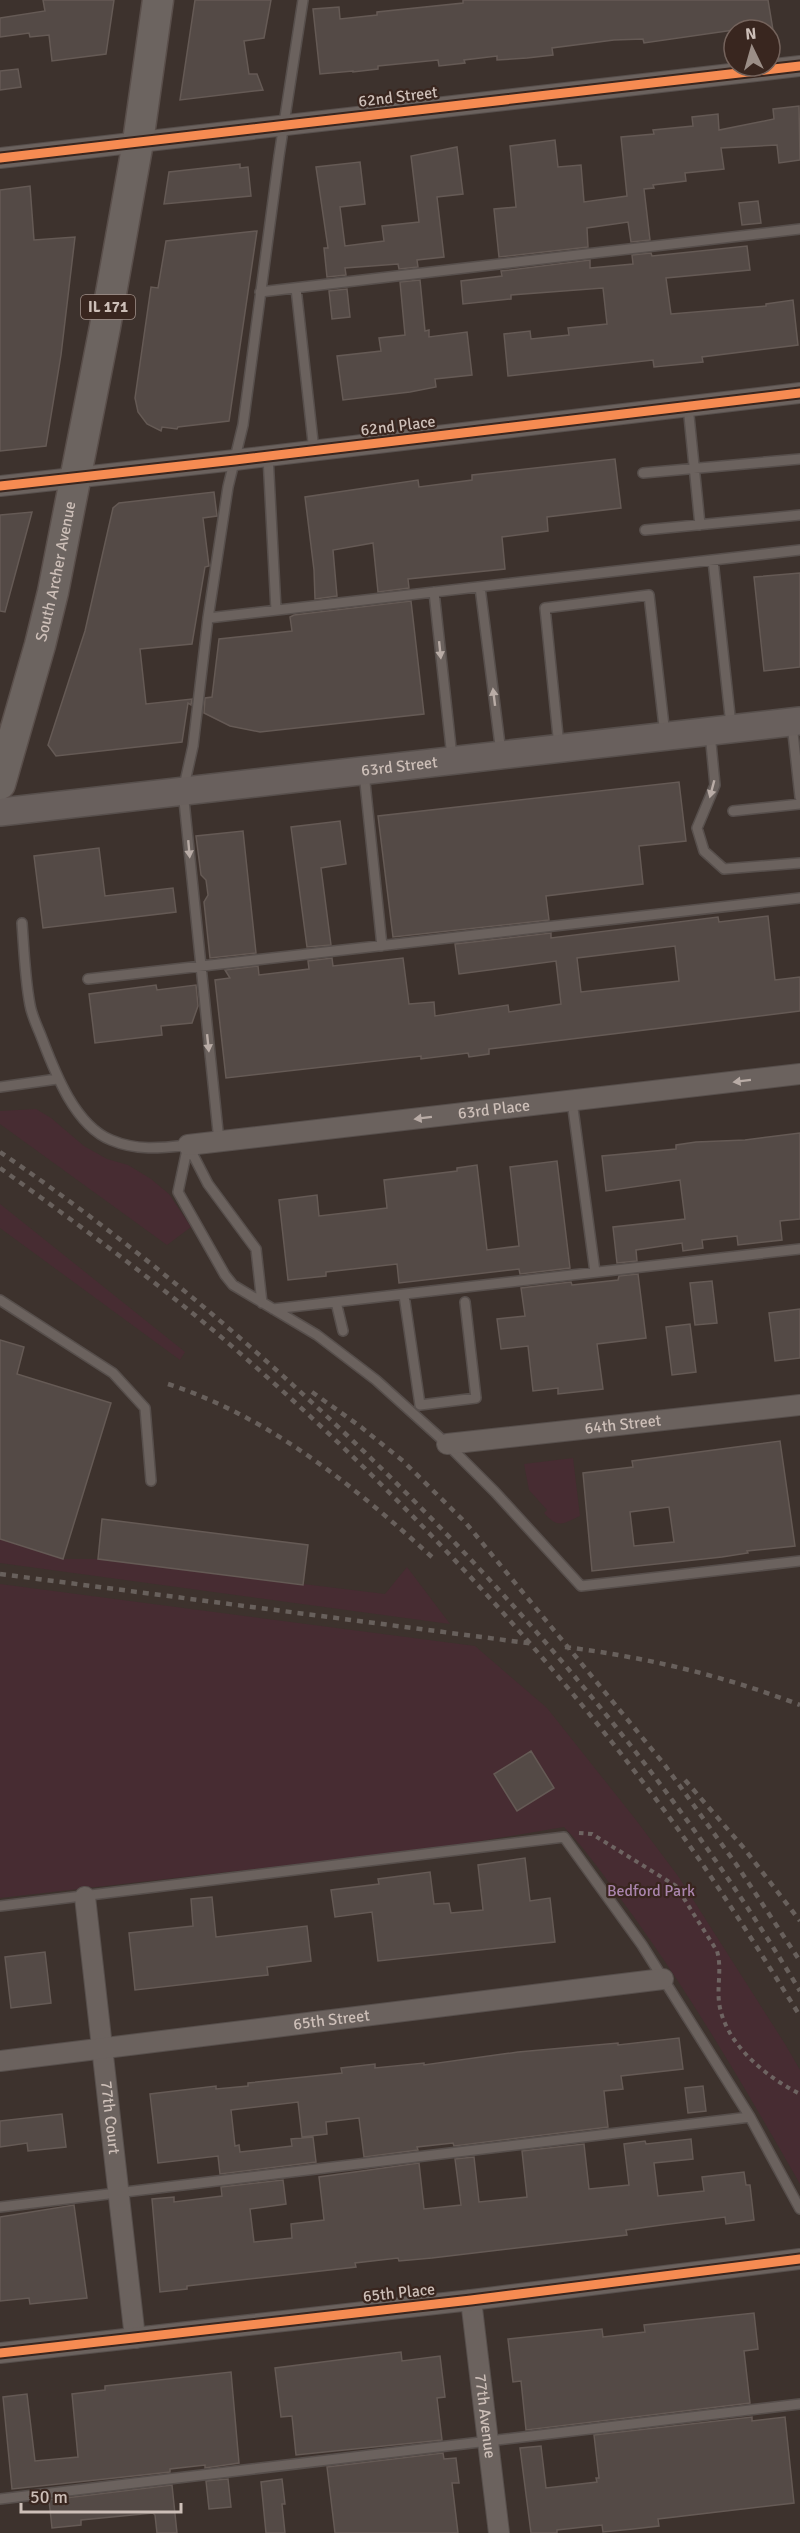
<svg xmlns="http://www.w3.org/2000/svg" width="800" height="2533" viewBox="0 0 800 2533" font-family="Signika,sans-serif">
<rect width="100%" height="100%" fill="#3d322d"/>
<path fill="#472c32" d="M36,1109l15,9 33,28 23,13 21,6 23,14 18,15 22,33 -24,18 -167,-121v-13z
M0,1204l185,148 -5,8 -180,-132z
M573,1458l7,58c-18,8 -21,13 -36,-3l3,-3 -18,-20 -5,-26z
M0,1539l63,20h35l287,35 22,-27 43,57 -450,-61z
M0,1584l475,62 72,62 89,112 42,56 107,168 15,26v114c-52,-91 -105,-182 -166,-267 -23,-31 -44,-63 -70,-90l-125,21 -439,50z"/>
<path fill="#544a46" stroke="#655a55" stroke-width="1.5" fill-rule="evenodd" d="M43,0h71l-8,54 -54,7 -3,-26 -19,2 -1,-4 -29,4v-19l45,-7z
M195,0h76l-7,38 -20,3 5,33h8l6,16 -83,10z
M463,0h305l5,30h-39l-90,13 -1,-4 -29,1 -62,8 1,7 -26,3 -30,2v-4l-33,4 1,3 -26,3 -1,-6 -60,6v3l-25,3v-1l-33,3 -7,-65 26,-2 1,12 37,-4v-3l86,-9z
M18,69l3,18 -21,3v-19z
M799,106l1,54 -21,3 -2,-18 -56,3 3,21 -39,4 1,8 -33,4 1,3 -10,1 6,51 -19,2 -3,-20 -41,6 1,19 -89,10 -5,-48 22,-2 -6,-61 45,-6 3,27 23,-2 3,37 43,-6 -6,-59 33,-3 -1,-4 40,-4 -1,-9 26,-3 1,16 55,-11 -1,-10z
M457,147l6,47 -26,3 7,60 -27,3 1,7 -19,2 -1,-5 -53,4 1,7 -19,2 -3,-29h4l-12,-81 44,-5 5,42 -25,3 5,39 39,-5 -2,-15 37,-4 -8,-66z
M240,164v4l8,-1 3,29 -87,8 5,-32z
M30,186l4,54 41,-3 -14,118 -15,91 -46,5v-261z
M758,201l3,22 -19,2 -3,-22z
M257,231l-28,190 -51,6 -1,2 -15,-2 -1,4 -14,-7 -9,-12 -3,-14 16,-111 7,1 8,-47z
M747,246l3,24 -84,8 5,36 95,-8v-2l27,-4 5,45 -96,12 1,5 -49,5 -1,-7 -145,16 -4,-42 26,-3 1,8 38,-4 -1,-7 39,-4 -4,-36 -92,7v4l-48,5 -2,-23 41,-5 -1,-5 89,-11v8l43,-4 -1,-9 19,-2 1,3z
M420,280l5,51 4,-1v7l38,-5 5,43 -37,4 1,8 -26,5 -67,8 -6,-44 44,-5 -2,-13 26,-3 -5,-53z
M347,289l3,28 -18,2 -3,-28z
M615,459l6,49 -74,9 1,14 -46,6 3,32 -97,10 1,9 -31,4 -5,-49 -40,7 4,46 -22,3 -1,-29 -9,-73 113,-17 1,7 53,-7v-5z
M214,492l3,24 -14,2 6,48 -4,1 -13,77 -52,5 6,55 46,-5 -1,6 -3,-2 -6,39 -126,14 -8,-11 37,-114 28,-123 6,-5z
M32,512l-27,100 -5,-1v-96z
M800,573v94l-36,4 -10,-94z
M411,601l13,113 -164,18 -30,-6 -26,-13 1,-15 7,-1 7,-58 73,-8 -2,-14 4,-2z
M679,782l7,59 -47,5 4,38 -97,12 3,24 -156,17 -15,-121z
M340,821l6,43 -25,4 10,77 -24,2 -16,-120z
M243,831l13,122 -46,5 -6,-56 4,-7 -2,-15 -5,-5 -5,-39z
M99,848l6,48 68,-8 3,24 -133,16 -9,-72z
M768,916l7,64 25,-3v34l-311,38v5l-20,3 -1,-4 -47,6v-3l-195,22 -11,-98 15,-2 -5,-8 33,-4 1,9 50,-6 -1,-8 24,-3 1,8 70,-8 6,46 25,-2 1,14 73,-11 1,7 52,-8 -5,-43 -97,13 -4,-30 96,-11v5l167,-21 1,5zM675,946l4,35 -98,11 -4,-34z
M156,985l1,5 39,-5 2,21 -6,17 -31,3 1,9 -67,8 -6,-49z
M800,1133v86l-20,2 2,19 -44,5 -1,-9 -35,4 1,8 -20,3 -1,-8 -46,7 1,11 -20,2 -4,-36 72,-8 -5,-39 -74,11 -4,-35 74,-7v-4l20,-3 49,-2z
M557,1161l13,107 -50,6 -1,-5 -120,14 -2,-19 -71,8v4l-38,4 -9,-80 38,-5 2,21 68,-8 -3,-28 73,-9v-3l20,-3 10,85 32,-4 -9,-79z
M638,1274l8,64 -49,6 6,45 -45,5v-6l-25,3 -5,-45 -27,3 -4,-30 28,-3 -4,-28 50,-6 1,3 46,-5 1,-4z
M712,1281l5,42 -22,2 -5,-42z
M800,1309v49l-25,3 -6,-48z
M690,1324l6,48 -24,3 -6,-48z
M0,1340l24,7 -7,27 94,29 -48,156 -63,-20z
M780,1441l15,105 -48,5 1,2 -26,4 -130,14 -9,-98 50,-6 -1,-6zM669,1507l5,35 -40,4 -4,-34z
M102,1519l206,26 -5,40 -205,-26z
M531,1751l23,37 -37,23 -23,-37z
M525,1858l5,43 20,-3 5,44 -177,19 -6,-49 -37,5 -4,-27 48,-6 -1,-5 52,-7 4,32 15,-1 2,10 32,-3 -5,-45z
M212,1897l4,40 91,-11 4,35 -44,6 1,8 -133,15 -6,-57 64,-7 -2,-27z
M45,1952l6,51 -40,5 -6,-51z
M679,2038l4,31 -62,7 2,13 -19,2 4,36 -154,19 -1,-3 -36,4 1,3 -54,7 -5,-39 -33,4 1,12 -25,3 -4,-35 -67,8 4,36 4,-1 1,7 52,-6 -1,-7 22,-2 3,25 -96,12 -2,-18 -60,7 -8,-69 66,-8v3l32,-3v-3l94,-10 -1,-5 34,-4v4l49,-5v2l94,-13 100,-9v2z
M703,2086l3,25 -18,2 -3,-25z
M62,2114l4,33 -38,4 -1,-8 -27,4v-26z
M691,2139l2,20 -39,4 4,33 46,-5 -2,-14 42,-5 2,13h4l4,35 -28,4 -1,-7 -63,8 -36,5 1,5 -195,23 -33,3 -1,-3 -43,5 1,4 -169,19v3l-27,3 -8,-93 22,-2v5l48,-6 -1,-9 62,-7 3,24 -36,5 4,33 38,-4 -1,-14 33,-4 -5,-43 100,-14 5,46 37,-4 -6,-46 19,-2 5,45 48,-5 -5,-46 62,-7 5,45 40,-4 -5,-41 21,-3 1,3z
M74,2205l13,93 -57,6 -1,-6 -29,3v-84z
M754,2313l4,36 -14,2 6,52 -224,27 -5,-49 -8,1 -5,-43 94,-10 1,8 42,-5 -1,-7z
M401,2352l1,9 38,-5 5,41 -8,1 5,42 -146,15 -4,-39 -11,1 -6,-49z
M231,2372l8,91 -34,5v-3l-35,4v3l-158,17 -9,-92 24,-3 8,67 43,-4 -6,-63 33,-4v-4z
M752,2417v4l33,-4 9,86 -136,16 1,7 -26,3 -30,3 -1,-7 -45,5v3h-26l-11,-85 21,-2 5,42 51,-6 -1,-4h3l-5,-43z
M443,2453l1,6 12,-1 3,25h-7l6,50h-123l-8,-66z
M228,2479l3,28 -22,2 -3,-28z
M282,2479l3,25h-3l3,29h-19l-5,-51z
M172,2485l5,48h-20l-2,-18 -2,-2 -72,7v5l-29,3 -3,-28z"/>
<g fill="none" stroke-linecap="round" stroke-linejoin="round">
<g stroke="#574f4c" stroke-width="12">
<path id="lane" d="M296,288l18,163
M260,292l540,-63
M688,406l12,119
M268,456l8,154
M643,473l157,-14
M645,530l155,-15
M713,560l18,165
M480,587l21,166
M434,592l18,165
M208,618l592,-68
M792,724l8,73
M710,733l5,52 -18,43 7,23 20,18 76,-6
M559,746l-14,-138 104,-13 16,140
M364,773l18,173
M733,811l67,-7
M22,923c2,27 3,56 8,82 2,11 7,21 11,31 13,34 33,89 70,104 26,11 50,8 77,5
M88,979l712,-81
M0,1087l57,-8
M572,1101l23,171
M219,1141l-36,-350 10,-45 15,-128 20,-131 15,-62 36,-269 24,-156
M188,1145l-10,47 47,83 8,10 84,50 59,45 71,64 48,48 86,94 219,-25
M188,1145l20,39 48,65 6,54
M404,1295l16,110 56,-7 -11,-96
M0,1300l113,73 32,35 6,73
M336,1302l7,29
M273,1309l527,-60
M0,1906l564,-69 78,108 108,172 50,92
M0,2207l750,-90
M0,2499l800,-95"/>
</g>
<g stroke="#574f4c" stroke-width="22">
<g id="street">
<path d="M0,158l800,-92"/>
<path d="M0,486l235,-26 565,-67"/>
<path id="s1" d="M188,1145l612,-71"/>
<path id="s2" d="M447,1444l353,-39"/>
<path id="s3" d="M85,1897l50,441"/>
<path id="s4" d="M0,2061l663,-82"/>
<path id="s5" d="M471,2300l28,233"/>
<path d="M0,2353l471,-53 329,-41"/>
</g>
</g>
<g stroke="#574f4c" stroke-width="30">
<g id="secondary">
<path id="s6" d="M0,812l800,-91"/>
</g>
</g>
<g stroke="#5a4f4b" stroke-width="33">
<g id="primary">
<path id="s7" d="M0,784l40,-139 13,-53 52,-265 33,-185 20,-142"/>
</g>
</g>
<path stroke="#6e6462" stroke-width="4" stroke-dasharray="4.5 4.5" stroke-linecap="butt" d="M579,1833l13,1 84,52 41,65c5,17 0,34 2,51 5,41 47,75 81,92"/>
<use href="#lane" stroke="#6b625e" stroke-width="9"/>
<use href="#street" stroke="#6b625e" stroke-width="20"/>
<use href="#secondary" stroke="#69605d" stroke-width="27"/>
<use href="#primary" stroke="#6c6460" stroke-width="30"/>
<path stroke="#68605c" stroke-width="4.5" stroke-dasharray="6 6" stroke-linecap="butt" d="M0,1152c126,86 243,184 353,289 172,164 325,347 447,550
M0,1168c75,54 150,109 220,168 159,136 303,288 429,454 55,72 103,149 151,226
M168,1384c102,33 187,103 265,174
M312,1392l49,35 42,34 62,61 199,242 72,100 64,97
M0,1574l535,70
M565,1647c80,10 160,29 235,58
M685,1780l58,67 57,74"/>
<g stroke="#39261f" stroke-width="13">
<path id="cycleway" d="M0,158l800,-92
M0,486l235,-26 565,-67
M0,2353l471,-53 329,-41"/>
</g>
<use href="#cycleway" stroke="#f68b52" stroke-width="9"/>
</g>
<defs><path id="oneway-solid" d="M-6-.8H1V-3.2L6.5 0L1 3.2V.8H-6Z" transform="scale(1.5)"/></defs>
<g fill="#b9aca6">
<use href="#oneway-solid" transform="translate(440 650) rotate(84)"/>
<use href="#oneway-solid" transform="translate(494 697) rotate(-97)"/>
<use href="#oneway-solid" transform="translate(712 789) rotate(105)"/>
<use href="#oneway-solid" transform="translate(189 849) rotate(85)"/>
<use href="#oneway-solid" transform="translate(208 1043) rotate(84)"/>
<use href="#oneway-solid" transform="translate(742 1081) rotate(173)"/>
<use href="#oneway-solid" transform="translate(423 1118) rotate(173)"/>
</g>
<g text-anchor="middle" dominant-baseline="central" stroke-width="4.5" stroke-linejoin="round" paint-order="stroke">
<rect fill="#39261f" stroke="#a1918a" stroke-width="1.5" x="81" y="295" width="54" height="24" rx="4.5"/>
<g font-size="15" font-weight="bold" fill="#cdbfb8">
<text x="108" y="307">IL 171</text>
</g>
<g font-size="16" fill="#cdbfb8" stroke="#39261f">
<text transform="translate(398 97) rotate(-7)">62nd Street</text>
<text transform="translate(398 426) rotate(-7)">62nd Place</text>
<text stroke="none"><textPath href="#s7" startOffset="220">South Archer Avenue</textPath></text>
<text stroke="none"><textPath href="#s6" startOffset="402">63rd Street</textPath></text>
<text stroke="none"><textPath href="#s1" startOffset="308">63rd Place</textPath></text>
<text stroke="none"><textPath href="#s2" startOffset="177">64th Street</textPath></text>
<text stroke="none"><textPath href="#s4" startOffset="334">65th Street</textPath></text>
<text stroke="none"><textPath href="#s3" startOffset="222">77th Court</textPath></text>
<text transform="translate(399 2293) rotate(-6)">65th Place</text>
<text stroke="none"><textPath href="#s5" startOffset="117">77th Avenue</textPath></text>
</g>
<g font-size="16" fill="#aa85ad" stroke="#39261f">
<text x="651" y="1891">Bedford Park</text>
</g>
</g>
<g transform="translate(752 48) rotate(355)"><circle r="28" fill="#39261f" stroke="#74635c" stroke-width="1.5"/>
<path d="M0-4.5L10 22L0 15L-10 22Z" fill="#9b8e87"/>
<text y="-9" font-size="16" font-weight="bold" text-anchor="middle" fill="#cdbfb8">N</text>
</g>
<path d="M21 2503v9h160v-9" fill="none" stroke="#cdbfb8" stroke-width="3"/>
<text x="30" y="2503" font-size="18" fill="#cdbfb8" stroke="#39261f" stroke-width="4.5" paint-order="stroke">50 m</text>
</svg>
